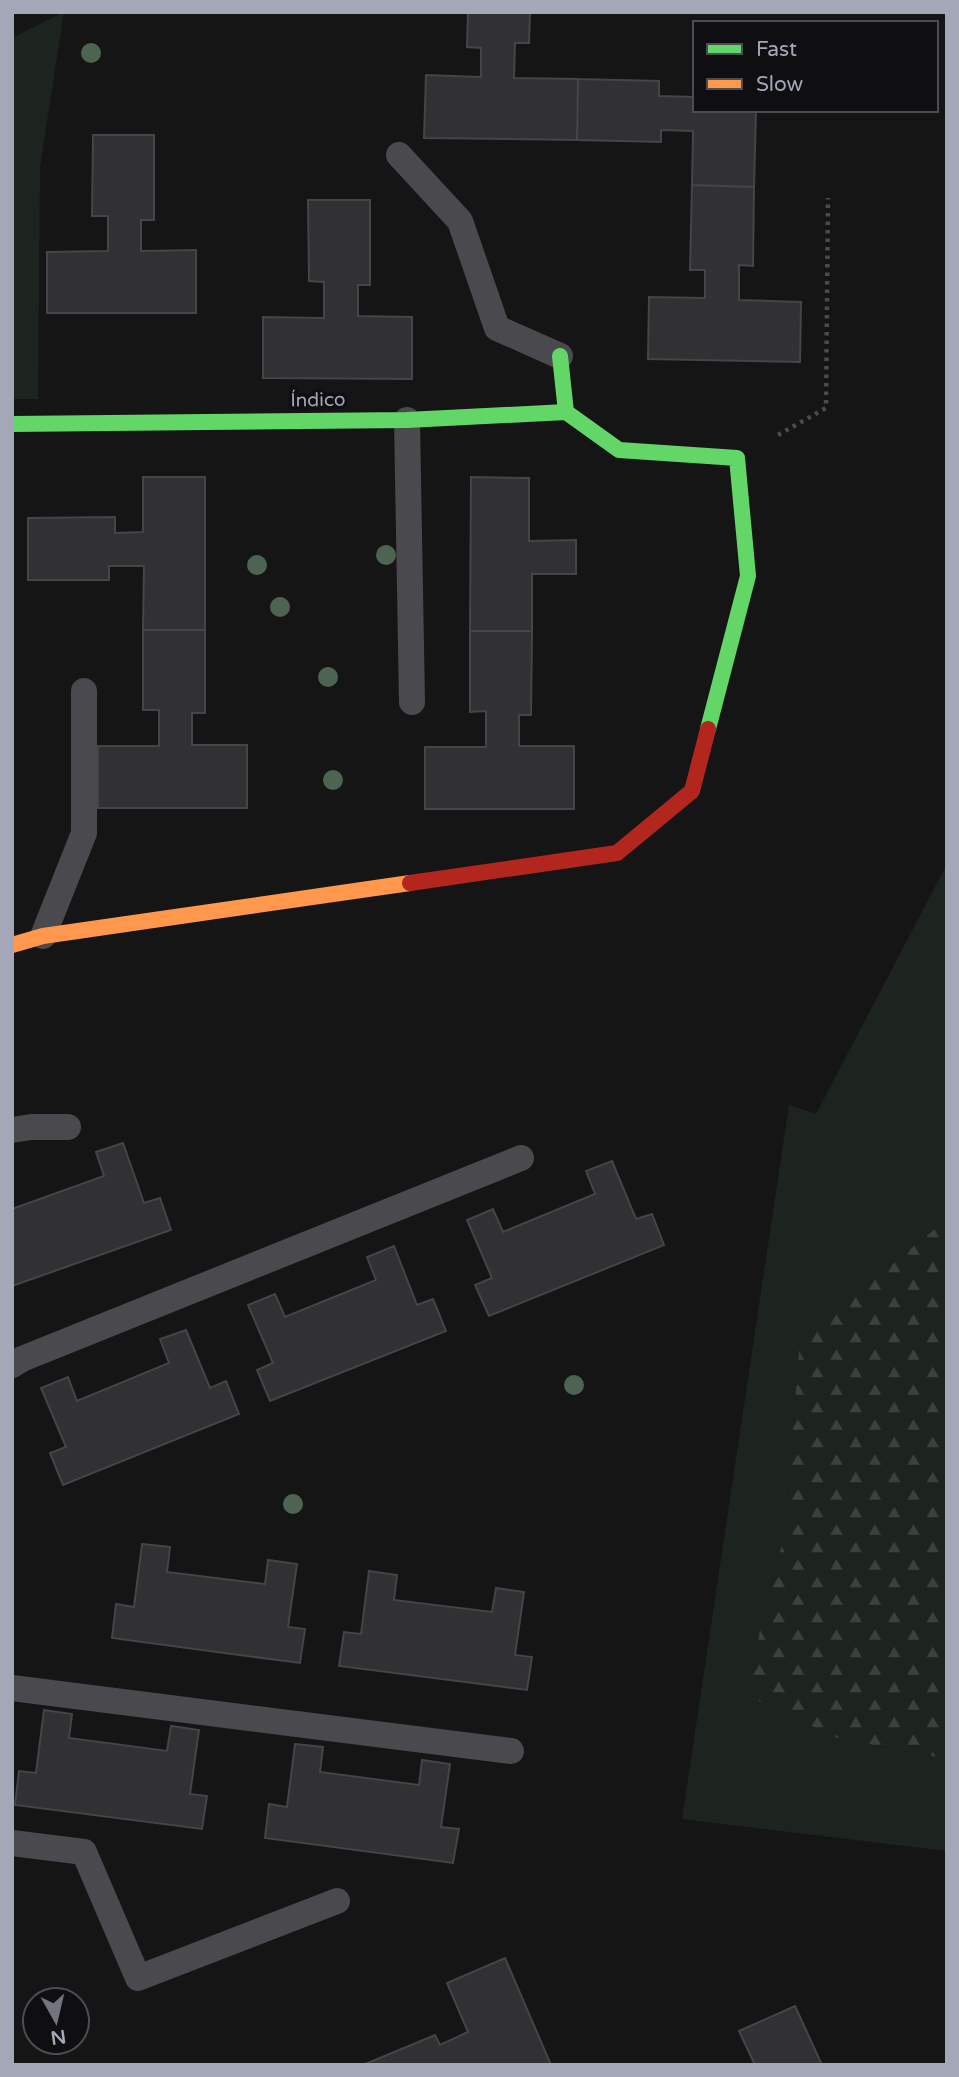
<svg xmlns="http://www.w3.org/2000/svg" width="959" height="2077" viewBox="0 0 959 2077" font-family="'Varela Round',sans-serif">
<defs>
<pattern id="forest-firs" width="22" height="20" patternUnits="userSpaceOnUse" patternTransform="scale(1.75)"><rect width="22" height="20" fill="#1d241f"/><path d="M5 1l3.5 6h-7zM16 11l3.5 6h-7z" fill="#3b413d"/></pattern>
</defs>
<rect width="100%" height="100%" fill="#151515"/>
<path fill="#1d241f" d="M64,12l-24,155 -2,232h-26v-361z
M947,864v355l-147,120 -16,197 -23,89 76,113 110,21v92l-265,-32 107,-714 27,9z"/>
<path fill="url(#forest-firs)" d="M947,1219v540l-110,-21 -89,-42 13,-71 23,-89 16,-197z"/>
<path fill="#313133" stroke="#444449" stroke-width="2" d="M468,12h62l-1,31h-14l-1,35 64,1 -1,61 -153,-2 2,-63 55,2v-29l-14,-1z
M695,71v39h61l-2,77 -62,-2 1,-54 -32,-1v12l-84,-2 1,-61 81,2v15l35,1z
M93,135h61v85h-13v31l55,-1v63h-149v-61l61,-1v-35h-16z
M692,185l62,2 -1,79 -14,-1v35l62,2 -1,60 -152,-3 1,-62 56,1v-28h-15z
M308,200h62v85h-12v31l54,1v62l-149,-1v-61l61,1v-36l-15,-1z
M143,477h62v153h-62l1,-64h-35v14h-81v-62l87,-1v16l28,-1z
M471,477l58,1v63l47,-1v34h-44v57h-62z
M143,630h62v83h-13v32h55v63h-149v-62h61v-36h-16z
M470,631h62l-1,84h-12v31h55v63h-149v-62h61v-36l-16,1z
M123,1143l21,60 16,-5 11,32 -159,56v-77l92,-33 -8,-24z
M612,1161l24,58 16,-5 12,31 -175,71 -14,-31 17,-7 -25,-58 26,-11 10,23 92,-38 -9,-23z
M394,1246l23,59 16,-6 13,32 -176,70 -13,-31 16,-7 -25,-58 27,-11 10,23 91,-37 -9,-23z
M186,1330l24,58 16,-7 13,33 -176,71 -13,-32 16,-6 -25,-59 27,-11 9,24 92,-38 -9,-24z
M142,1544l28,3 -3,25 98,12 3,-24 29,4 -9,63 17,2 -5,34 -188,-25 4,-34 18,3z
M369,1571l28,4 -3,25 98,12 4,-24 28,4 -9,63 17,2 -5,33 -188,-24 5,-34 17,2z
M44,1710l28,4 -3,24 98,13 4,-25 28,4 -9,64 17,2 -5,33 -187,-24 4,-34 17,2z
M295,1744l28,3 -3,25 99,13 3,-25 28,4 -9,63 18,2 -6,34 -188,-25 4,-34 18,3z
M505,1958l46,107h-188l72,-30 5,10 28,-13 -21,-49z
M795,2006l27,59h-67l-16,-34z"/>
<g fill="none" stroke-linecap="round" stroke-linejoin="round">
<path stroke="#4a4b50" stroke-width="4.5" stroke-dasharray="3.5 5" stroke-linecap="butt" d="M778,435l48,-27 2,-210"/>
<path stroke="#49494e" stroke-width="26" d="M399,155l61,66 37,107 63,28
M407,420l5,282
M43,936l41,-103v-142
M12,1130l19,-3h37
M12,1365l10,-6 499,-201
M12,1688l499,63
M12,1843l72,9 54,126 199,-77"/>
<path stroke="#63d668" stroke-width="16" d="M566,412l53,38 118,8 11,118 -40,153
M12,424l395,-4 159,-8 -6,-56"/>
<path stroke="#ff974d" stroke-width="16" d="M12,945l31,-9 367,-53"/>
<path stroke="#b3261e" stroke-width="16" d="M410,883l207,-30 75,-62 16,-62"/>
</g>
<g fill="#4d6452">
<circle cx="91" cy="53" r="10"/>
<circle cx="386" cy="555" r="10"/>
<circle cx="257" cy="565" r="10"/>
<circle cx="280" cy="607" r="10"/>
<circle cx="328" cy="677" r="10"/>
<circle cx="333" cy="780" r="10"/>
<circle cx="574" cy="1385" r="10"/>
<circle cx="293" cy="1504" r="10"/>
</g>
<g text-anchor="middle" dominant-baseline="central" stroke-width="7" stroke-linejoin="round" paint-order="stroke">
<g font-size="19" fill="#a4a7b8" stroke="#0f0f11">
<text transform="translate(318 400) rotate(-1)">Índico</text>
</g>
</g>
<rect width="959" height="2077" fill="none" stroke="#a4a7b8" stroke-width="28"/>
<rect x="693" y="21" width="245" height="91" fill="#0f0f11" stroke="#4b4c54" stroke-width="2"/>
<rect x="707" y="44" width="35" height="10" fill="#63d668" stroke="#4b4c54" stroke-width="2"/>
<text x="756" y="56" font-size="21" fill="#a4a7b8">Fast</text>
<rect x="707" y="79" width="35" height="10" fill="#ff974d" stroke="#4b4c54" stroke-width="2"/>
<text x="756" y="91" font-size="21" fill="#a4a7b8">Slow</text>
<g transform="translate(56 2021) rotate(172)"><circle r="33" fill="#0f0f11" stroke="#4b4c54" stroke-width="2"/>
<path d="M0-5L12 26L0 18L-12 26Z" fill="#72747f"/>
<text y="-10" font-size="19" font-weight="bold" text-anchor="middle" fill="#a4a7b8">N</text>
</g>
</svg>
